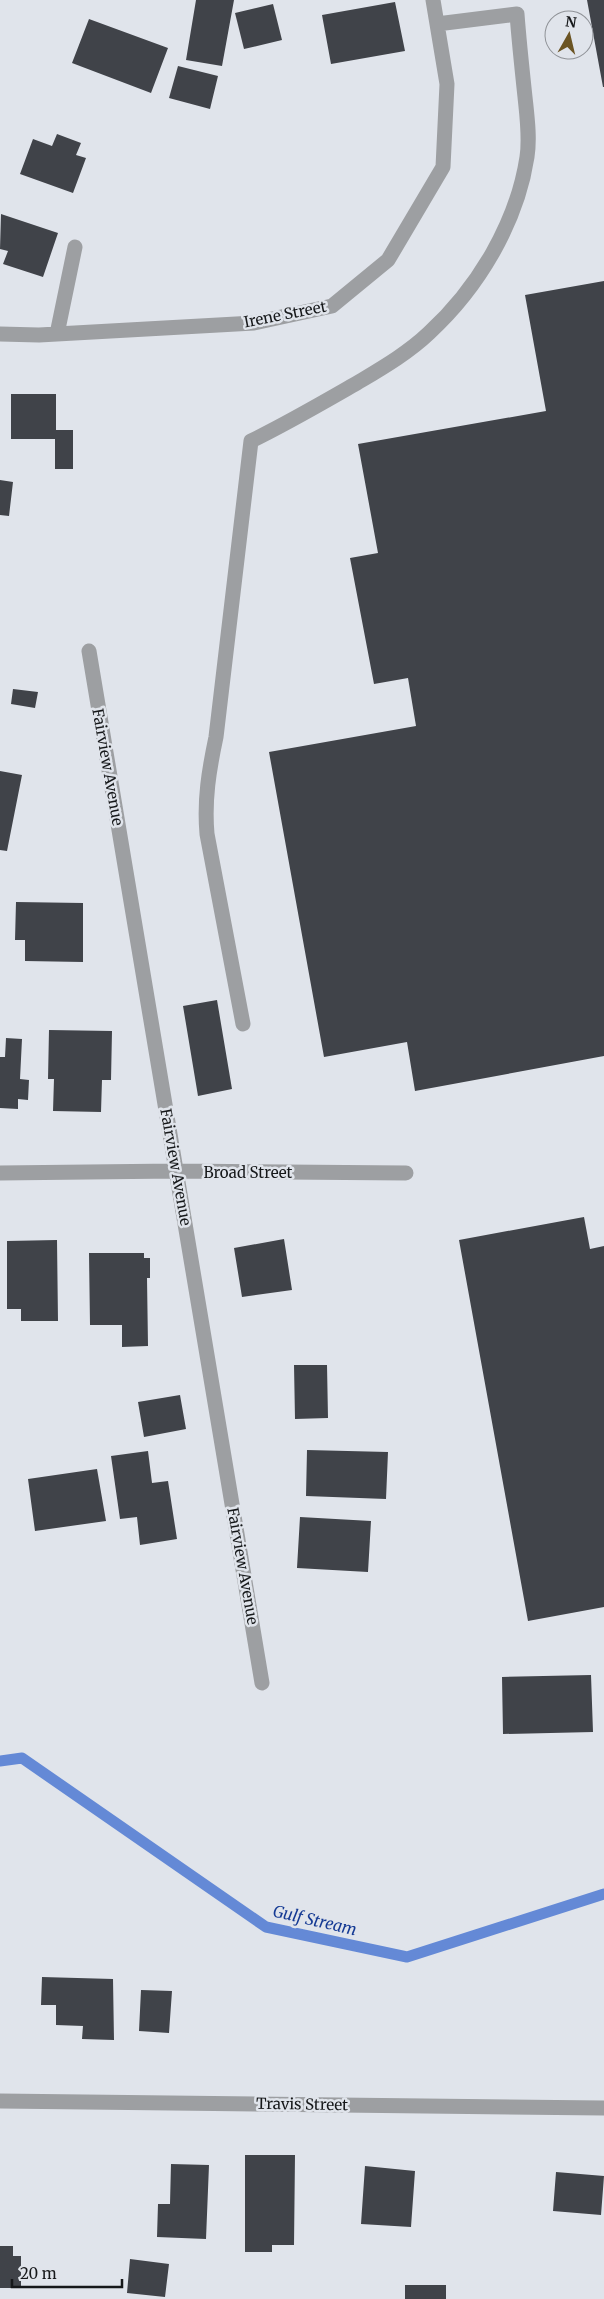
<svg xmlns="http://www.w3.org/2000/svg" width="604" height="2299" viewBox="0 0 604 2299" font-family="Merriweather,serif">
<rect width="100%" height="100%" fill="#e0e4eb"/>
<g fill="none" stroke-linecap="round" stroke-linejoin="round">
<path stroke="#6489d6" stroke-width="11" d="M0,1761l22,-3 244,169 141,30 197,-63"/>
</g>
<path fill="#404349" d="M196,0h38l-12,66 -36,-6z
M587,0h17v87h-1z
M395,2l10,49 -74,13 -9,-49z
M273,4l9,36 -38,9 -9,-36z
M89,19l79,29 -17,45 -79,-30z
M178,66l40,10 -8,33 -41,-11z
M57,134l24,9 -5,12 10,3 -13,35 -53,-19 13,-35 19,7z
M1,214l57,19 -15,44 -40,-13 5,-13 -8,-2z
M604,281v775l-189,35 -8,-49 -83,15 -55,-305 147,-26 -8,-48 -34,6 -24,-126 28,-5 -20,-109 188,-33 -21,-116z
M11,394h45v36h17v39h-18v-30h-44z
M0,480l13,2 -4,34 -9,-1z
M13,689l25,3 -3,16 -24,-4z
M0,771l22,4 -15,76 -7,-1z
M16,902l67,1v59l-58,-1v-21h-10z
M217,1000l15,89 -34,7 -15,-90z
M49,1030l63,1 -1,49h-9l-1,32 -48,-1 1,-32h-6z
M6,1038l16,1 -2,40 9,1 -1,20 -10,-1v10l-18,-1v-51h5z
M584,1217l6,32 14,-3v361l-76,14 -69,-381z
M284,1239l8,51 -50,7 -8,-49z
M57,1240l1,81h-37v-12h-14v-68z
M89,1253h55v5h6v20h-3l1,68 -26,1v-22h-32z
M294,1365h33l1,53 -33,1z
M180,1395l6,34 -42,8 -6,-35z
M307,1450l81,2 -2,47 -80,-3z
M148,1451l4,32 16,-2 9,58 -37,6 -3,-28 -17,2 -9,-63z
M97,1469l9,52 -71,10 -7,-52z
M300,1517l71,4 -3,51 -71,-4z
M591,1675l2,57 -90,2 -1,-57z
M42,1977l71,2 1,61 -32,-1 1,-13 -27,-1v-20h-15z
M141,1990l31,1 -3,42 -30,-2z
M245,2155h50l-1,90h-22v7h-27z
M171,2164l38,1 -3,74 -49,-2 1,-33h12z
M365,2166l50,5 -4,56 -50,-3z
M556,2172l48,4 -3,39 -48,-4z
M0,2246h13v10h8v32h-21z
M130,2259l39,5 -4,33 -38,-4z
M405,2285h41v14h-41z"/>
<g fill="none" stroke-linecap="round" stroke-linejoin="round">
<path stroke="#9d9fa2" stroke-width="15" d="M0,334l39,1 215,-12 78,-17 56,-46 55,-93 4,-83 -14,-84
M57,334l18,-87
M89,651l173,1032
M243,1024l-36,-190c-3,-34 2,-64 9,-97l35,-296c37,-18 71,-38 106,-58 25,-15 51,-30 72,-50 49,-45 88,-110 98,-176 3,-19 0,-41 -2,-60 -3,-28 -6,-56 -8,-83l-80,10
M0,1173l176,-2 230,2
M0,2101l604,7"/>
</g>
<g text-anchor="middle" dominant-baseline="central" stroke-width="5" stroke-linejoin="round" paint-order="stroke">
<g font-size="15" fill="#16181a" stroke="#e0e4eb">
<text transform="translate(285 314) rotate(-11)">Irene Street</text>
<text transform="translate(108 767) rotate(80)">Fairview Avenue</text>
<text transform="translate(176 1167) rotate(80)">Fairview Avenue</text>
<text x="248" y="1172">Broad Street</text>
<text transform="translate(243 1566) rotate(80)">Fairview Avenue</text>
<text transform="translate(302 2104) rotate(1)">Travis Street</text>
</g>
<g font-size="16" font-style="italic" fill="#153a94" stroke="#e0e4eb">
<text transform="translate(315 1920) rotate(13)">Gulf Stream</text>
</g>
</g>
<g transform="translate(569 35) rotate(8)"><circle r="24" fill="#e0e4eb" stroke="#8f9297"/>
<path d="M0-4L9 19L0 12L-9 19Z" fill="#6b5423"/>
<text y="-8" font-size="14" font-weight="bold" text-anchor="middle" fill="#16181a">N</text>
</g>
<path d="M12 2279v8h110v-8" fill="none" stroke="#16181a" stroke-width="2.5"/>
<text x="20" y="2279" font-size="15" fill="#16181a" stroke="#e0e4eb" stroke-width="4" paint-order="stroke">20 m</text>
</svg>
